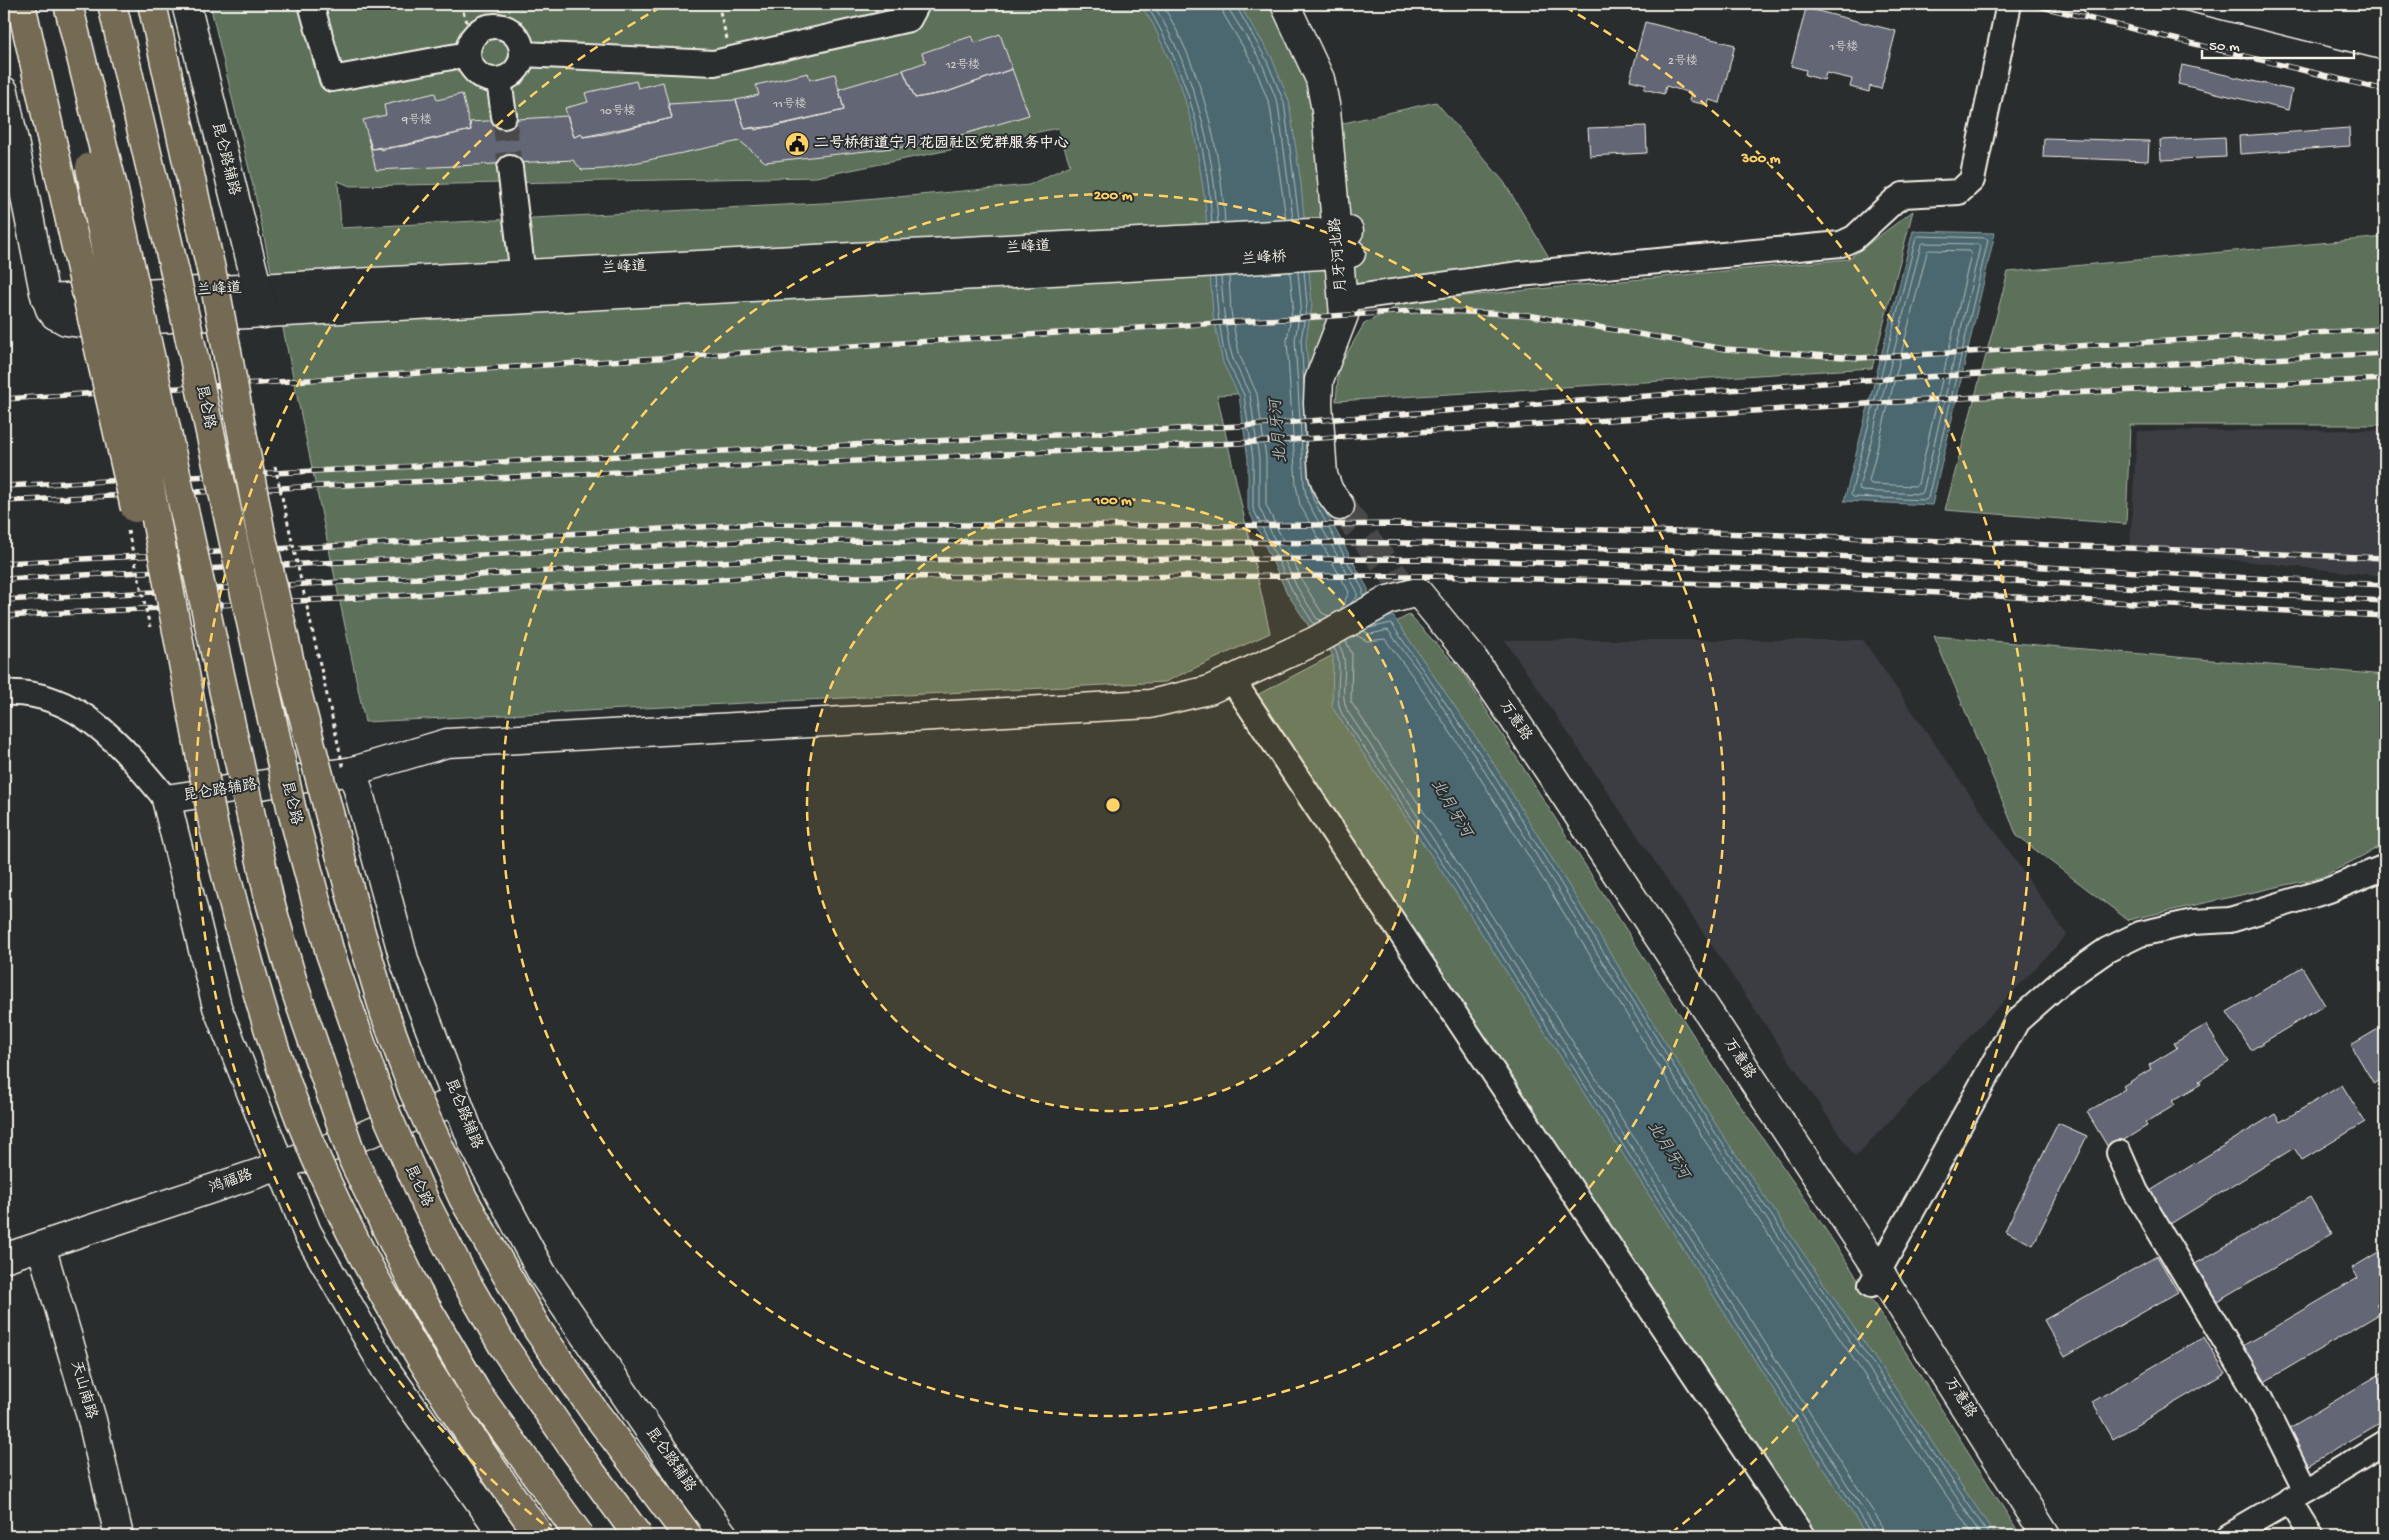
<svg xmlns="http://www.w3.org/2000/svg" width="2389" height="1540" viewBox="0 0 2389 1540" font-family="'Gochi Hand','LXGW WenKai TC',sans-serif">
<rect width="100%" height="100%" fill="#2a2d2e"/>
<filter id="ink" filterUnits="userSpaceOnUse"><feTurbulence type="fractalNoise" baseFrequency=".02" numOctaves="2"/><feDisplacementMap in="SourceGraphic" scale="10" xChannelSelector="R" yChannelSelector="G"/><feConvolveMatrix kernelMatrix="1 2 1 2 8 2 1 2 1" color-interpolation-filters="sRGB"/></filter>
<g filter="url(#ink)">
<path fill="#3b3e43" d="M2385,430v146l-255,-27 7,-118z
M1505,640h358l204,295 -212,222z"/>
<path fill="#5b6f5a" stroke="#a8b0a1" fill-rule="evenodd" d="M210,4h1065l40,75 7,49 114,-26 68,80 49,82 -223,36 -7,49 -11,41 -95,5 53,238 -105,49 -800,40 -109,-523zM1058,128l12,37 -41,20 -187,17 -501,26 -3,-47 12,5 466,-9z
M1913,211l-41,157 -536,33 3,-34 25,-43 41,-22 443,-43z
M2385,237v188h-255l-4,99 -181,-14 63,-238z
M1409,615l52,55 255,401 94,135 93,142 118,188h-206l-560,-840z
M1934,636l451,39v169l-63,33 -194,43 -111,-84z"/>
<path fill="#4b686f" stroke="#8f9f9f" d="M1140,4h99l32,52 18,45 12,83 11,121 -6,35 9,142 2,14 51,93 2,34 23,-7 97,142 230,373 276,405h-129l-413,-646 -122,-183 1,-51 -15,-25 -8,-3 -23,-35 -39,-84v-50l-9,-63 -16,-33 -10,-48 -8,-114 -11,-70 -13,-45 -28,-62z
M1913,231l82,2 -63,272 -88,-4z"/>
<g fill="none" stroke-linecap="round" stroke-linejoin="round">
<path stroke="#b0bab8" stroke-width="1" d="M1146,4c41,66 61,142 66,219
M1153,4c41,66 60,142 65,219
M1162,4c40,65 58,143 63,218
M1221,4l3,11 30,50 16,41 16,113
M1229,4l1,7 31,50 17,43 15,115
M1235,4l31,55 18,43 15,117
M1919,236l67,2 2,2 -60,258 -2,2 -73,-3 -2,-3 65,-256z
M1924,243l54,1 2,3 -57,245 -2,2 -60,-3 -2,-3 62,-243z
M1929,250l40,1 2,3 -53,230 -3,2 -44,-2 -2,-3 58,-229z
M1290,272l3,32 -6,36 9,145 4,20 49,87 -8,17
M1298,272l3,32 -6,36 9,144 3,17 50,90v6l-7,7
M1229,276l2,36 6,32 3,12 17,38 9,64v47l38,79 18,29 7,3
M1215,277l3,37 5,33 4,14 17,34 9,64v49l39,82 22,34
M1221,277l3,36 5,32 4,14 17,36 9,64v48l38,80 20,32 4,1
M1304,385l-3,-45 6,-36 -3,-33
M1310,483l3,16 50,91v7
M1370,628l21,-5 94,138 231,373 274,402
M1363,631l8,3 17,-4 32,43 60,91 231,373 272,399
M1356,635l11,6 18,-2 29,39 60,90 231,373 269,395
M1346,641l6,13 -1,48 4,6 114,172 412,644 3,12
M1339,645c13,20 -2,47 9,67l115,172 412,644 2,8
M1334,648c12,19 -3,47 9,68l115,171 412,645v4"/>
</g>
<path fill="#626674" stroke="#f4f1e8" d="M1806,8l90,23 -15,58 -11,-3 -1,6 -19,-5 2,-8 -26,-6 -2,7 -19,-5 1,-5 -15,-4z
M1645,22l90,23 -15,58 -11,-3 -1,5 -19,-4 2,-8 -25,-7 -2,8 -20,-5 2,-5 -16,-4z
M1000,34l12,35 -65,23 -32,6 -12,-28 23,-8 -4,-9 50,-17 3,7z
M2182,65l110,25 -4,20 -110,-26z
M1012,69l17,46 -99,29 -165,18 -25,-21 -135,28 -23,1 -9,-10 -197,10 -8,-32 4,11 8,-2 1,3 90,-20 -1,-8 97,-6 7,21 8,-3 1,3 89,-19 -4,-14 68,-4 9,29 9,-2 1,3 89,-20 -5,-21 64,-19 12,28 32,-6z
M808,73l2,7 25,-6 9,36 -67,16 -32,3 -9,-29 23,-5 -3,-10z
M636,81l2,7 25,-6 9,36 -67,16 -22,3 -1,-3 -8,3 -9,-29 23,-6 -3,-9z
M435,93l2,7 25,-6 9,36 -67,16 -32,3 -9,-29 23,-5 -2,-10z
M1646,126l1,27 -57,3 -2,-28z
M2349,128l1,18 -110,8 -1,-18z
M2225,137l1,20 -65,3 -1,-20z
M2044,138l105,3 -1,20 -105,-4z
M2302,967l23,38 -74,45 -24,-38z
M2206,1025l23,37 -30,19 2,3 -29,17 3,4 -30,18 2,3 -38,23 -22,-37 38,-23 -2,-3 28,-17 -2,-4 28,-17 -3,-5z
M2385,1025v52l-11,7 -23,-39z
M2342,1085l23,37 -63,38 -8,-12 -124,76 -20,-33 125,-77 5,8z
M2058,1123l29,13 -54,109 -28,-14z
M2310,1197l22,37 -115,67 -22,-37z
M2385,1248v52l-9,5 5,8 -120,71 -22,-36 119,-70 -6,-10z
M2157,1256l21,36 -113,65 -21,-37z
M2204,1337l21,36 -112,66 -21,-37z
M2385,1371v49l-78,46 -21,-36z
M2385,1525v11h-14l-1,-2z"/>
<g fill="none" stroke-linecap="round" stroke-linejoin="round">
<path stroke="#484a4a" stroke-width="24" stroke-dasharray="24 12" stroke-linecap="butt" d="M504,116l6,52"/>
<path stroke="#484a4a" stroke-width="28" stroke-dasharray="28 14" stroke-linecap="butt" d="M1340,506l69,88"/>
<g stroke="#f4f1e8" stroke-width="28">
<path id="minor" d="M311,4l21,75 136,-25
M468 53a27 27 0 1 1 54 0a27 27 0 1 1-54 0Z
M522,54l192,9 195,-44 8,-15
M499,80l5,36
M510,168l15,125
M1343,299l176,-25 322,-30 13,-6 40,-37 9,-6 56,-3 13,-12 37,-176
M1231,678l571,858
M4,693c73,-4 120,55 162,106
M2119,1153l17,39 124,207 46,92 -77,45
M1871,1285l146,-264 44,-39 46,-32 33,-16 53,-12 37,-2 99,-30 56,-23
M2306,1491l79,-48
M2289,1500l22,36"/>
</g>
<g stroke="#f4f1e8" stroke-width="31">
<path id="tertiary" d="M1285,4l35,75 6,31 18,205 -25,65 -1,23 5,72 6,16 11,15
M46,299l1303,-68
M55,315l11,6 14,2 1122,-60 149,-10
M353,771l94,-28 703,-39 59,-14 106,-49 73,-41 30,-8 56,68 77,114 328,497 167,265
M41,1246l51,174 27,116
M4,1258l276,-92 177,-65"/>
</g>
<g stroke="#f4f1e8" stroke-width="31">
<path id="secondary" d="M186,4l78,310
M2097,4l288,72
M4,91l40,201 6,17 5,6
M504,1536l-118,-166 -79,-138 -90,-225 -51,-208 187,-28 52,192 68,180 69,130 140,205 42,58"/>
</g>
<path stroke="#f4f1e8" stroke-width="3" stroke-dasharray="4 4" stroke-linecap="butt" d="M460,4l11,28
M718,4l9,35"/>
<use href="#minor" stroke="#2a2d2e" stroke-width="24"/>
<use href="#tertiary" stroke="#2a2d2e" stroke-width="28"/>
<use href="#secondary" stroke="#2a2d2e" stroke-width="28"/>
<g stroke="#f4f1e8" stroke-width="5.5">
<path id="rail" d="M2030,4l355,86
M4,399l1423,-89 101,5 197,34 134,9 526,-29
M4,486l1236,-60 625,-46 520,-27
M4,501l1234,-58 740,-46 407,-18
M4,563l753,-39 453,2 189,-2 418,12 568,22
M4,579l753,-38 652,2 406,12 570,30
M4,600l755,-40 660,-1 403,12 563,30
M4,616l757,-39 668,-1 395,11 561,29"/>
</g>
<use href="#rail" stroke="#2a2d2e" stroke-width="4" stroke-dasharray="11" stroke-linecap="butt"/>
<g stroke="#f4f1e8" stroke-width="31" stroke-linecap="butt">
<path id="trunk-bridge" d="M21,4l114,504
M68,4l46,187 155,707 25,88 60,176 64,131 59,100 103,143
M112,4l69,294 110,509 39,146 52,151 44,100 38,74 39,68 68,99 67,91
M152,4l64,288 45,242 33,147 67,252 24,81 28,76 50,108 75,132 56,81 94,125
M90,167l124,661c25,98 49,197 86,291 59,150 147,288 240,417"/>
</g>
<path stroke="#f4f1e8" stroke-width="3" stroke-dasharray="4 4" stroke-linecap="butt" d="M275,466l69,304
M128,531l22,96"/>
<use href="#trunk-bridge" stroke="#746b52" stroke-width="28"/>
</g>
</g>
<circle cx="1113" cy="805" r="306" fill="#ffd166" fill-opacity=".12"/>
<g fill="none" stroke="#ffd166" stroke-width="2.5" stroke-dasharray="9 6">
<circle cx="1113" cy="805" r="306"/>
<circle cx="1113" cy="805" r="611"/>
<path d="M555 1533A917 917 0 0 1 661 7M1565 7A917 917 0 0 1 1671 1533"/>
</g>
<defs>
<g id="civic-disc" transform="scale(1.25)"><circle r="9.5" fill="#ffd166" stroke="#2a2d2e"/><path d="M-.6-6.5H3V-4.5H.6V-3L4-1V1h2V6H-6V1h2V-1L-.6-3ZM-1.2 2.5V6h2.4V2.5Z" fill="#111"/></g>
</defs>
<g fill-rule="evenodd">
<use href="#civic-disc" x="797" y="144"/>
</g>
<g text-anchor="middle" dominant-baseline="central" stroke-width="4" stroke-linejoin="round" paint-order="stroke">
<g font-size="12" fill="#d0cecb">
<text x="1844" y="48">1号楼</text>
<text x="1683" y="62">2号楼</text>
<text x="963" y="66">12号楼</text>
<text x="790" y="105">11号楼</text>
<text x="618" y="112">10号楼</text>
<text x="417" y="121">9号楼</text>
</g>
<g font-size="15" font-weight="bold" fill="#f4f1e8" stroke="#2a2d2e" text-anchor="start">
<text x="814" y="144">二号桥街道宁月花园社区党群服务中心</text>
</g>
<g font-size="15" fill="#f4f1e8" stroke="#2a2d2e">
<text transform="translate(225 159) rotate(76)">昆仑路辅路</text>
<text transform="translate(1028 248) rotate(-3)">兰峰道</text>
<text transform="translate(1339 255) rotate(-95)">月牙河北路</text>
<text transform="translate(1264 259) rotate(-4)">兰峰桥</text>
<text transform="translate(624 268) rotate(-3)">兰峰道</text>
<text transform="translate(219 290) rotate(-3)">兰峰道</text>
<text transform="translate(205 407) rotate(78)">昆仑路</text>
<text transform="translate(1515 721) rotate(56)">万意路</text>
<text transform="translate(220 791) rotate(-9)">昆仑路辅路</text>
<text transform="translate(291 803) rotate(77)">昆仑路</text>
<text transform="translate(1739 1059) rotate(57)">万意路</text>
<text transform="translate(463 1114) rotate(68)">昆仑路辅路</text>
<text transform="translate(231 1182) rotate(-19)">鸿福路</text>
<text transform="translate(418 1186) rotate(65)">昆仑路</text>
<text transform="translate(83 1390) rotate(74)">天山南路</text>
<text transform="translate(1960 1398) rotate(57)">万意路</text>
<text transform="translate(670 1460) rotate(55)">昆仑路辅路</text>
</g>
<g font-size="16" font-style="italic" fill="#b0bab8" stroke="#2a2d2e">
<text transform="translate(1280 431) rotate(-95)">北月牙河</text>
<text transform="translate(1450 809) rotate(59)">北月牙河</text>
<text transform="translate(1667 1151) rotate(58)">北月牙河</text>
</g>
</g>
<circle cx="1113" cy="805" r="8" fill="#ffd166" stroke="#2a2d2e" stroke-width="2.5"/>
<g font-size="15" text-anchor="middle" font-weight="bold" fill="#ffd166" stroke="#2a2d2e" stroke-width="4" stroke-linejoin="round" paint-order="stroke">
<text x="1761" y="162">300 m</text>
<text x="1113" y="199">200 m</text>
<text x="1113" y="504">100 m</text>
</g>
<rect width="2389" height="1540" fill="none" stroke="#2a2d2e" stroke-width="20"/>
<rect x="10" y="10" width="2369" height="1520" fill="none" stroke="#f4f1e8" stroke-width="2" filter="url(#ink)"/>
<path d="M2202 50v8h152v-8" fill="none" stroke="#f4f1e8" stroke-width="2.5"/>
<text x="2209" y="50" font-size="15" fill="#f4f1e8" stroke="#2a2d2e" stroke-width="4" paint-order="stroke">50 m</text>
</svg>
